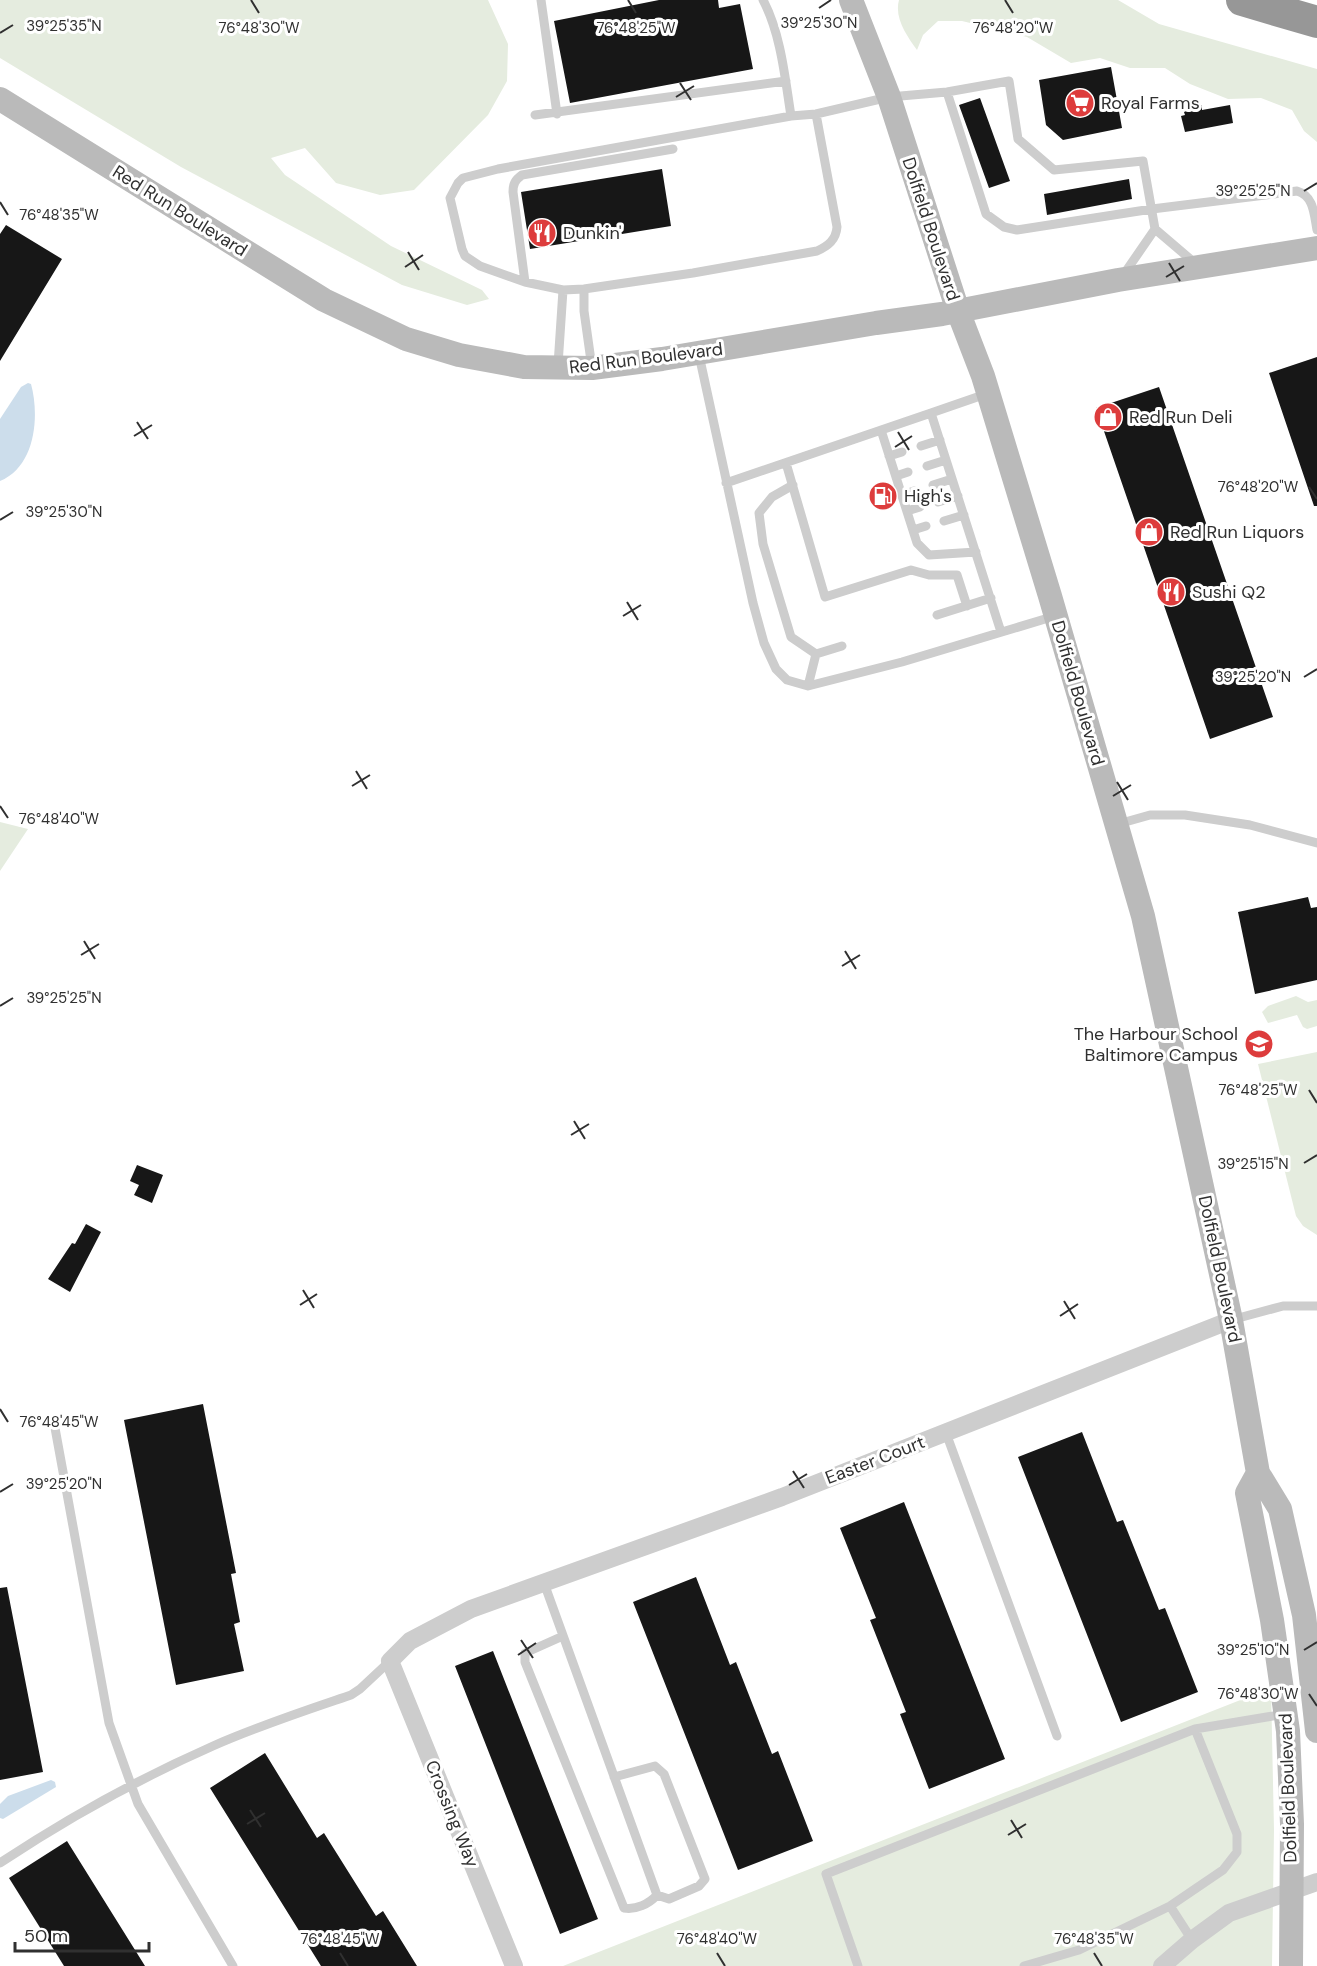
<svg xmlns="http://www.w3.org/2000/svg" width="1317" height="1966" viewBox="0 0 1317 1966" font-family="'DM Sans',sans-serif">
<rect width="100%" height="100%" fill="#fff"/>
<path fill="#e5ecdf" d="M0,0h488l20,44 -1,37 -19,34 -74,75 -34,5 -44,-12 -31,-35 -34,10 14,17 106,71 91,44 7,9 -22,6 -65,-20 -221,-118 -181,-109z
M899,0h219l41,24 158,45v73l-13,-11 -12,-21 -31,-12 -33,1 -38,-15 -25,-16h-35l-30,-10 -29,5 -44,-26 -65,-16h-24l-15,14 -6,15c-10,-14 -23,-32 -18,-50z
M0,822l28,7 -28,42z
M1296,996l12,6 9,-2v26l-10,3 -4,-2 -6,-12 -29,8 -6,-11 6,-6z
M1317,1052v183l-14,-9 -7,-10 -38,-152z
M1271,1688l3,142 -2,136h-709z"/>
<path fill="#ccddeb" d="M28,383l3,1c9,33 4,83 -31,97v-62l21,-32z
M51,1780l4,2 1,5 -53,32 -3,-1v-14l8,-8z"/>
<path fill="#171717" d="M659,0h59l1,8 21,-4 13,65 -183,34 -16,-82z
M1111,67l11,61 -59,12 -17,-15 -7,-45z
M980,98l30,83 -21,7 -30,-83z
M1202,105v5l28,-5 3,18 -48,9 -4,-16 4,-1 -2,-6z
M662,169l9,57 -141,23 -9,-57z
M1129,179l3,20 -85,16 -3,-21z
M6,225l56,34 -62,102v-127z
M1317,357v149h-3l-45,-133z
M1159,387l114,330 -63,22 -114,-331z
M1308,897l3,11 6,-1v73l-62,14 -17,-82z
M137,1165l26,10 -11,28 -18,-8 5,-10 -9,-4z
M86,1224l15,8 -31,60 -22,-13 24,-36 3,1z
M203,1404l33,169 -5,1 9,48 -6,2 10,47 -68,14 -52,-265z
M1082,1432l35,90 6,-2 36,90 6,-2 33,84 -77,30 -103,-265z
M904,1502l101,257 -76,30 -29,-75 6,-2 -36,-92 6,-2 -36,-90z
M696,1577l34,88 6,-3 36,92 6,-3 35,90 -75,29 -105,-268z
M7,1587l36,185 -43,8v-192z
M493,1651l105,268 -38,15 -105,-268z
M265,1753l52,85 7,-5 52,83 7,-5 34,55h-96l-111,-178z
M67,1841l78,125h-81l-55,-88z"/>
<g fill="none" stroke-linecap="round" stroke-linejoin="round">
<path stroke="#cdcdcd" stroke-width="9" d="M541,0l16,114
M763,0c18,34 22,78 28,116l25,-2 73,-17 58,-5 62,-11 9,58 36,31 89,-9 12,68 41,35
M947,92l39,122 18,13 13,3 135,-21 145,-18c17,5 17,23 20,39
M535,115l251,-34
M791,116l-293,53 -35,9 -5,5 -8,15 12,51 3,7 15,10 45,16 38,8 21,-1 109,-16 124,-22c11,-5 19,-11 20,-24l-21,-113
M1124,274l31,-45
M525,282l-12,-90c0,-8 2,-12 9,-17l151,-26
M584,289v22l8,57
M699,355l54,248 11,40 12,26 11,11 21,6 94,-24 153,-46
M558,365l5,-75
M986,394l-55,19 70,219
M881,430l36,113 12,12 47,-3
M921,446l19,-6
M889,456l13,-4
M786,463l39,134 86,-27 18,5h28l10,31
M927,466l19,-6
M896,476l12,-4
M726,483l205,-70
M793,485l-21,12 -13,16 4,31 28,93 25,17
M933,485l19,-6
M902,495l12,-4
M938,502l20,-6
M907,511l13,-4
M944,521l20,-6
M913,530l13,-4
M937,615l54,-17
M816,654l26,-8
M808,686l8,-32
M1118,824l32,-9h35l65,10 67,18
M1231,1320l52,-14h34
M55,1428l54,295 29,81 95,162
M946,1433l111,303
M544,1583l113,312c-8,9 -21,15 -33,13l-99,-246v-9l38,-17
M614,1777l41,-11 9,8 41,105 -6,7 -30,13 -12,-4
M0,1863c68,-45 138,-84 213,-117 45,-20 91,-35 138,-51l9,-6 30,-28
M1170,1906l22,34
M858,1966l-32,-92 369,-145 90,-15
M1024,1966l55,-16 91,-44 53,-36 14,-18v-18l-42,-105"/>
<path stroke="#cdcdcd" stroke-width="18" d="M514,1966l-124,-305 20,-20 61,-32 311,-112 449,-177
M1162,1966l30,-26 37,-27 88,-31"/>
<path stroke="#bababa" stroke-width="24" d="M851,0l38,97 69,214 25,65 67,220 93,320 88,404 27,153 22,36 24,106 13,116
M0,99l324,201 82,39 53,16 65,12 68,1 70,-9 214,-36 66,-9 176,-34 199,-32
M1258,1473l-11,20 25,127 16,111 4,93 -1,142"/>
<path stroke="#979797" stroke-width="32" d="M1242,0l75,22"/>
</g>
<path fill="none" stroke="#303030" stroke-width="2" d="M251,0l8,13M628,0l8,13M1005,0l8,13M819,8l12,-8M0,33l13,-8M680,83l11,17M676,97l18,-11M1304,191l13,-8M0,202l8,13M408,252l11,18M1169,263l11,18M405,267l18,-12M1166,277l18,-11M137,422l11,17M898,432l11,18M134,436l18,-11M895,447l17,-11M1309,487l8,12M0,520l13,-8M627,602l11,18M623,616l18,-11M1304,677l13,-8M356,771l11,18M1117,782l11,18M352,786l18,-11M1113,796l18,-11M0,806l8,12M84,941l11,18M845,951l11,18M81,955l18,-11M842,966l18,-11M0,1006l13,-8M1309,1090l8,13M574,1121l11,18M571,1135l18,-11M1304,1163l13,-8M303,1290l11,18M1064,1301l11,18M300,1305l17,-11M1060,1316l18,-12M0,1409l8,13M793,1471l11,17M789,1485l18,-11M0,1492l13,-8M521,1640l12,18M1304,1650l13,-8M518,1655l18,-12M1309,1694l8,12M250,1810l11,17M1011,1820l11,18M247,1824l18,-11M1008,1835l18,-11M340,1953l8,13M717,1953l8,13M1094,1953l8,13"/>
<defs>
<g id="supermarket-disc" transform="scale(1.5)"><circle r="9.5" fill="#dd3c3c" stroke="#fff"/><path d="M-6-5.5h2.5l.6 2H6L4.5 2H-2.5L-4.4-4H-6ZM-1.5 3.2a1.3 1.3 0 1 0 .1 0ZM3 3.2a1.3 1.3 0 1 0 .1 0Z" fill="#fff"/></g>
<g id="restaurant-disc" transform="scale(1.5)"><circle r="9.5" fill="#dd3c3c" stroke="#fff"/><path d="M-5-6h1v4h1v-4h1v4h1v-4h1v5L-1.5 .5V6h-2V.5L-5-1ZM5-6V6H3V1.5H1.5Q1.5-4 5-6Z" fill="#fff"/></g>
<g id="shop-disc" transform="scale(1.5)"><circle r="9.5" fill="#dd3c3c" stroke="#fff"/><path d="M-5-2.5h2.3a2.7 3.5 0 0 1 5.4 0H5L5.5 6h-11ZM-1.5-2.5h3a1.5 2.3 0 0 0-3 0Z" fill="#fff"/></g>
<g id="fuel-disc" transform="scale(1.5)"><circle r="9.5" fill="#dd3c3c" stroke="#fff"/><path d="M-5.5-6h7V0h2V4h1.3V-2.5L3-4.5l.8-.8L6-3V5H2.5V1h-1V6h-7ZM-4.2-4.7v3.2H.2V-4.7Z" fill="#fff"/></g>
<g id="school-disc" transform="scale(1.5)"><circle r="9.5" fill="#dd3c3c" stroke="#fff"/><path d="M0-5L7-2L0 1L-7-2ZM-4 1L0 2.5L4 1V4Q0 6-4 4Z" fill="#fff"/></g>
</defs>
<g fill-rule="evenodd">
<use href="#supermarket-disc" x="1080" y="103"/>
<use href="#restaurant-disc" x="542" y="233"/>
<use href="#shop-disc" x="1108" y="417"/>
<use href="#fuel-disc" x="883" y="496"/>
<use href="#shop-disc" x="1149" y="532"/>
<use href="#restaurant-disc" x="1171" y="592"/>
<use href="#school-disc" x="1259" y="1044"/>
</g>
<g text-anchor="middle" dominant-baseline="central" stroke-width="6" stroke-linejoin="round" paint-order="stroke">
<g font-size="18" fill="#303030" stroke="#fff" text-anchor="start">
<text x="1101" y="103">Royal Farms</text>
<text x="563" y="233">Dunkin'</text>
<text x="1129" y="417">Red Run Deli</text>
<text x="904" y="496">High's</text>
<text x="1170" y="532">Red Run Liquors</text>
<text x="1192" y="592">Sushi Q2</text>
<text x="1238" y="1034" text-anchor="end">The Harbour School<tspan x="1238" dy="21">Baltimore Campus</tspan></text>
</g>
<g font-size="18" fill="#303030" stroke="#fff">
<text transform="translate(180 211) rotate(32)">Red Run Boulevard</text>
<text transform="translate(931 229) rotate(72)">Dolfield Boulevard</text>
<text transform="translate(646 358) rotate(-7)">Red Run Boulevard</text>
<text transform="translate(1078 693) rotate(74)">Dolfield Boulevard</text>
<text transform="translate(1220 1269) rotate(78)">Dolfield Boulevard</text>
<text transform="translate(875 1460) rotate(-21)">Easter Court</text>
<text transform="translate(1288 1788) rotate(-92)">Dolfield Boulevard</text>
<text transform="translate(452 1814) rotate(68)">Crossing Way</text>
</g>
</g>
<g font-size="15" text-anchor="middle" fill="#303030" stroke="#fff" stroke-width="6" stroke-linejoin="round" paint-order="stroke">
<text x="819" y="28">39°25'30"N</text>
<text x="64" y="31">39°25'35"N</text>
<text x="259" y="33">76°48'30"W</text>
<text x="636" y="33">76°48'25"W</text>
<text x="1013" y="33">76°48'20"W</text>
<text x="1253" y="196">39°25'25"N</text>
<text x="59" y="220">76°48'35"W</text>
<text x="1258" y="492">76°48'20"W</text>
<text x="64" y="517">39°25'30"N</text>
<text x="1253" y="682">39°25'20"N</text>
<text x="59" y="824">76°48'40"W</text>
<text x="64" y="1003">39°25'25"N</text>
<text x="1258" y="1095">76°48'25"W</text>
<text x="1253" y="1169">39°25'15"N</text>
<text x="59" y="1427">76°48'45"W</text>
<text x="64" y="1489">39°25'20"N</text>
<text x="1253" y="1655">39°25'10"N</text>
<text x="1258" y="1699">76°48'30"W</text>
<text x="340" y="1944">76°48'45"W</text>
<text x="717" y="1944">76°48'40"W</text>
<text x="1094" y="1944">76°48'35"W</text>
</g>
<path d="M15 1942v9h134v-9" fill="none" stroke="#303030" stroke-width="3"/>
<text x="24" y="1942" font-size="18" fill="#303030" stroke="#ffffff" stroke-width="4.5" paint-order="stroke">50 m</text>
</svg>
